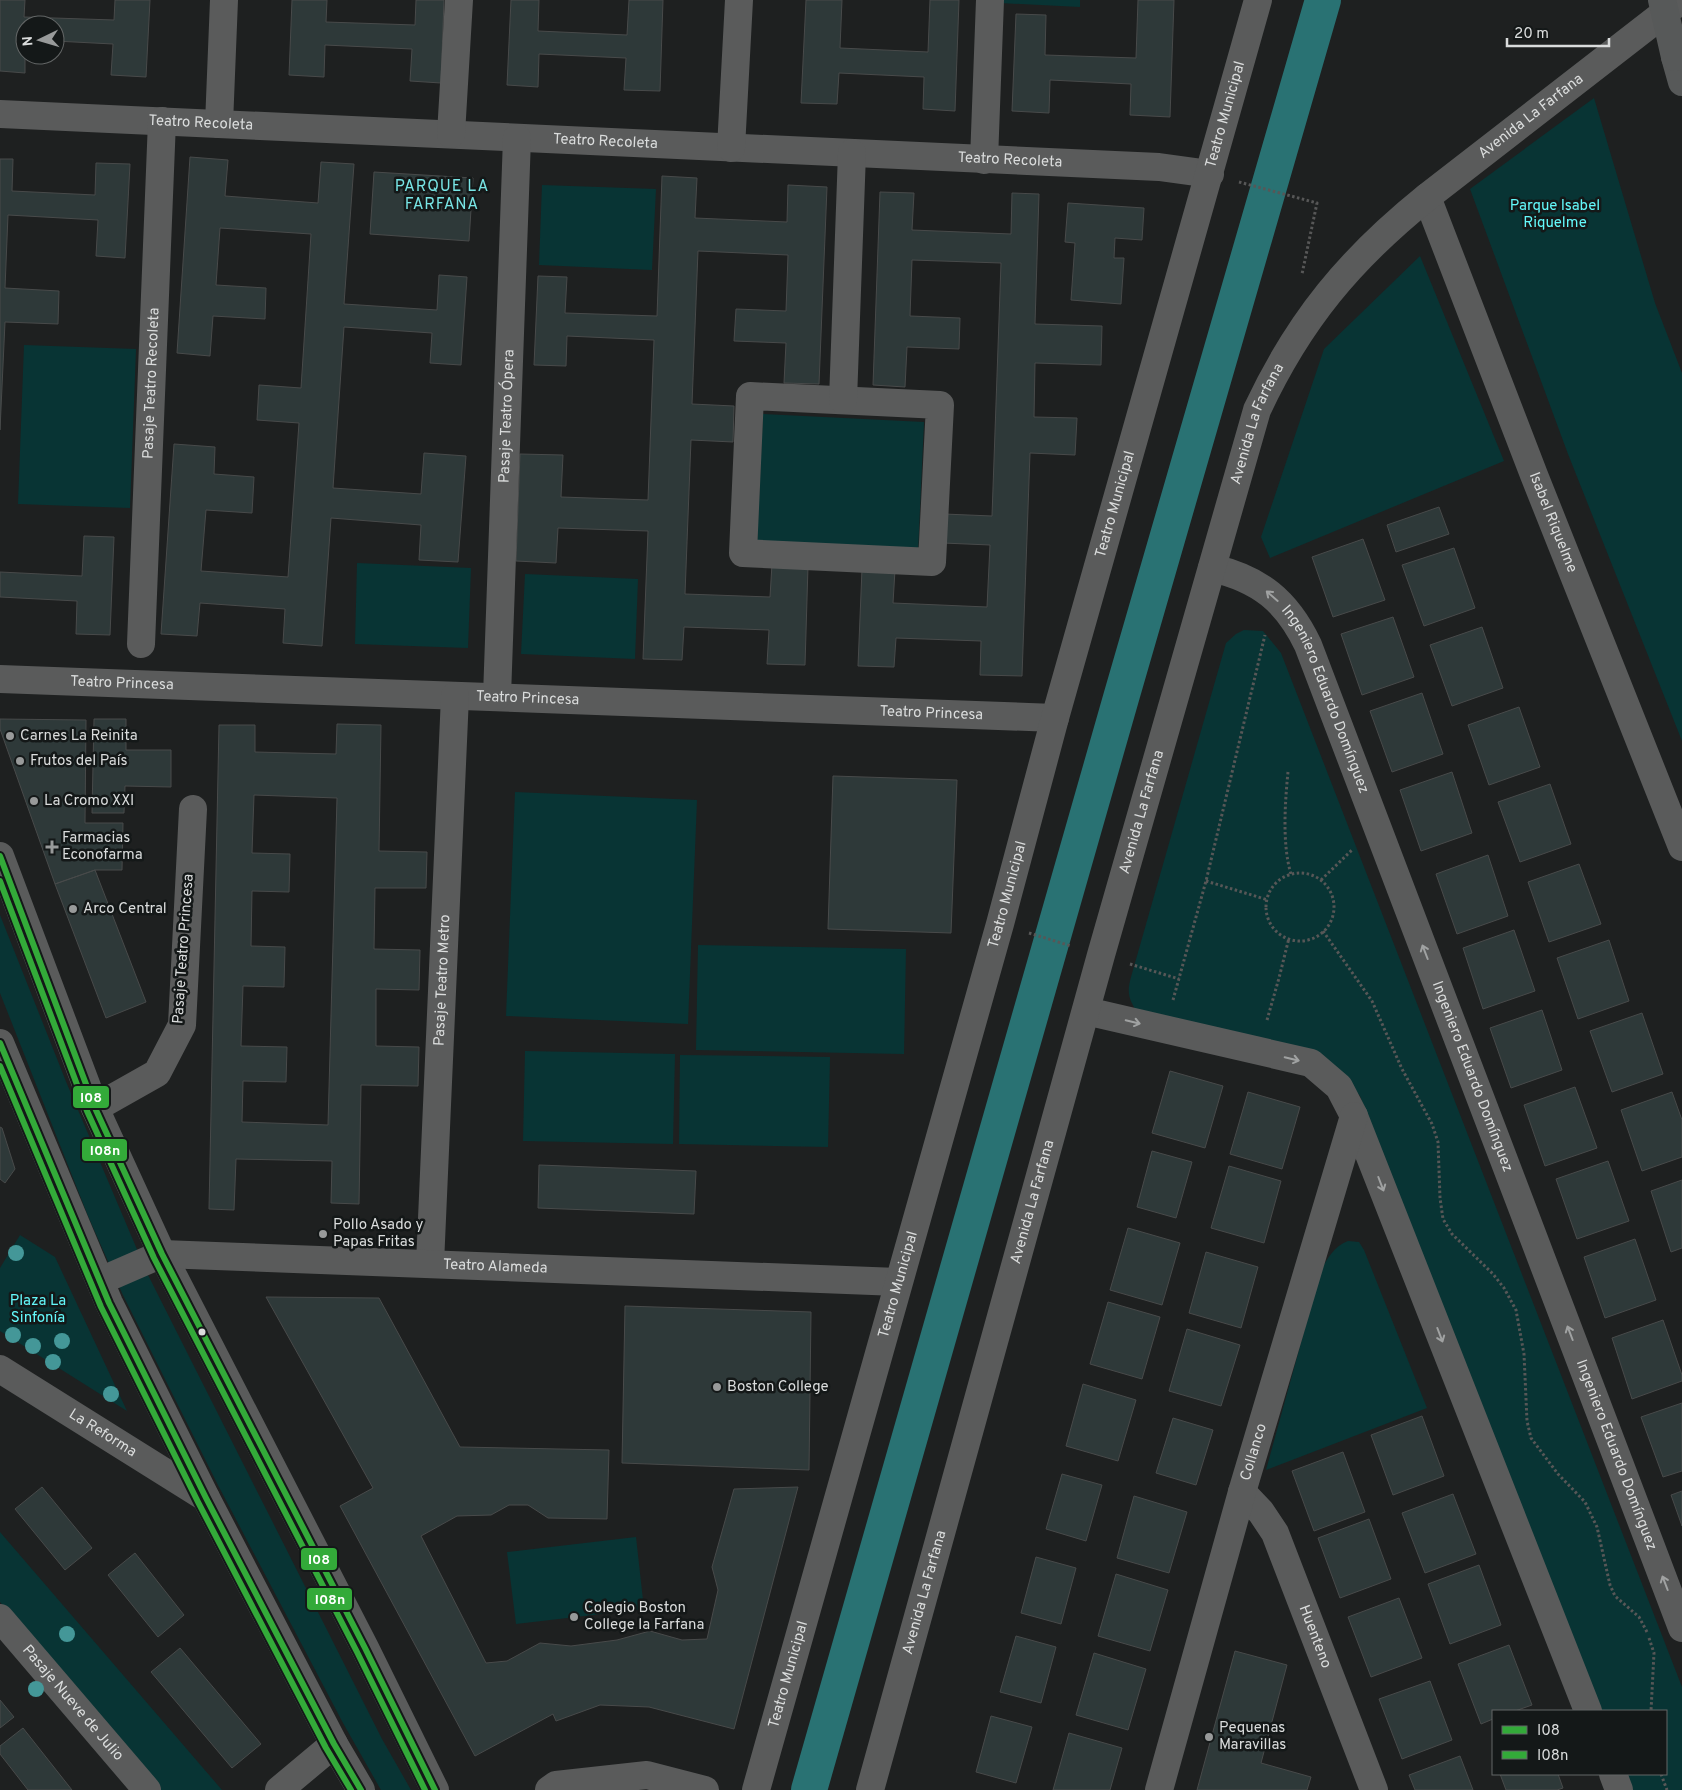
<svg xmlns="http://www.w3.org/2000/svg" width="1682" height="1790" viewBox="0 0 1682 1790" font-family="Overpass,sans-serif">
<rect width="100%" height="100%" fill="#1e2020"/>
<path fill="#083434" d="M1001,0h79v7l-80,-4z
M1594,98l61,205 27,70v368l-114,-287 -98,-265z
M542,185l114,4 -4,81 -113,-5z
M1420,256l84,205 -234,97 -9,-21 63,-188z
M24,345l112,4 -6,159 -112,-4z
M763,414l161,8 -6,130 -161,-8z
M357,563l114,5 -3,80 -113,-4z
M525,574l113,5 -3,80 -114,-5z
M1244,630l19,1 18,22 401,1034v103h-54l-6,-16h44v-63h-68l-238,-615 -22,-25 -201,-59c-9,-14 -10,-20 -6,-35l95,-334 10,-9z
M515,792l182,8 -9,224 -182,-8z
M0,915l67,169 80,189 235,466 29,51h-30l-38,-67 -124,-236 -97,-194 -34,-77 -88,-223z
M698,945l208,4 -2,105 -208,-4z
M525,1051l150,3 -2,90 -150,-3z
M680,1055l150,2 -2,90 -149,-3z
M20,1235l35,22 72,154 -127,-80v-63z
M1348,1241l11,1 5,8 63,158 -161,62 55,-200c7,-12 13,-24 27,-29z
M0,1532l222,258h-65l-157,-188z
M636,1537l8,72 -128,15 -9,-72z"/>
<g fill="none" stroke-linecap="round" stroke-linejoin="round">
<path stroke="#297273" stroke-width="36" d="M809,1790l312,-1092 202,-698"/>
</g>
<path fill="#2e3939" stroke="#484a4a" fill-rule="evenodd" d="M0,0h25l-1,17 90,3 1,-20h35l-4,77 -35,-2 2,-31 -58,-3v-16h-30v48l-25,-2z
M292,0h35l-1,22 89,3 1,-25h28l-3,83 -31,-2 2,-32 -87,-4 -1,32 -35,-2z
M511,0h28l-1,31 89,4 2,-35h34l-3,91 -36,-1 2,-32 -87,-4 -1,33 -31,-2z
M806,0h36l-2,48 88,4 2,-52h29l-4,111 -32,-2 1,-32 -85,-4 -2,31 -36,-1z
M1138,0h36l-4,117 -40,-2 1,-31 -81,-4 -1,33 -37,-2 4,-97 30,1 -1,40 91,3z
M190,157l38,3 -3,36 93,7 3,-41 33,2 -10,140 93,6 2,-35 28,2 -6,88 -31,-2 2,-30 -88,-6 -11,161 88,6 3,-41 42,3 -8,106 -39,-2 2,-35 -90,-7 -9,128 -39,-3 2,-34 -85,-6 -3,33 -36,-2 13,-190 41,3 -1,27 40,3 -2,36 -46,-3 -5,61 87,6 11,-154 -42,-3 2,-35 42,3 10,-154 -91,-6 -4,57 50,3 -1,31 -52,-3 -3,40 -33,-3z
M0,159h13l-1,32 83,4 1,-32 34,1 -5,94 -29,-2 2,-36 -90,-5 -3,73 54,3 -1,33 -53,-2 -5,108z
M374,172l99,6 -4,63 -99,-7z
M662,176l35,2 -2,40 92,4 1,-37 39,2 -8,197 -35,-1 2,-40 -52,-2 2,-32 50,2 2,-56 -90,-4 -6,153 42,2 -1,36 -42,-2 -6,154 85,3 2,-33 36,2 -3,99 -38,-1 2,-34 -85,-3 -2,33 -39,-1 5,-128 -90,-3 -2,35 -40,-2 4,-107 43,1 -2,42 87,3 6,-160 -87,-4 -1,30 -32,-1 4,-89 29,1 -2,36 92,3z
M880,192l34,1 -2,37 99,4 1,-41 27,1 -4,130 67,2 -1,39 -66,-2 -1,54 43,1 -2,37 -45,-2 -8,223 -42,-1 1,-34 -85,-3 -2,29 -36,-1 4,-97 33,1 -2,33 94,4 3,-62 -47,-2 1,-29 48,2 9,-253 -89,-3 -2,56 50,2 -1,31 -52,-2 -2,40 -32,-2z
M1068,203l76,5 -2,32 -27,-2 -1,20h10l-3,46 -50,-4 4,-57 -10,-1z
M1439,507l10,27 -53,18 -9,-27z
M84,536l30,1 -4,98 -34,-1 1,-33 -77,-4v-25l82,4z
M1363,539l22,61 -52,17 -21,-60z
M1454,548l21,60 -51,18 -22,-61z
M1393,617l21,60 -52,18 -21,-61z
M1482,627l21,61 -51,18 -22,-61z
M1422,693l21,61 -51,18 -22,-61z
M1519,707l21,60 -51,18 -21,-60z
M0,719l86,1 -1,103h38l-1,47h-27l-40,14 -55,-155z
M94,719h32v31h45v37l-46,-1 -1,27h-32z
M337,724l44,1 -2,126 48,1 -1,36h-51l-1,61 46,1 -1,40 -43,-1v57l43,1 -1,39 -57,-1 -2,119 -28,-1 1,-42 -96,-2 -2,51 -25,-1 10,-484h36v27l81,2zM254,795l83,3 -9,327 -86,-3 1,-41 43,1 1,-35 -46,-1 2,-60 41,1 1,-40 -34,-1 1,-55 37,1 1,-38 -38,-1z
M1452,772l20,61 -51,18 -21,-61z
M833,776l124,4 -6,153 -123,-4z
M1550,784l21,60 -51,18 -22,-60z
M1488,855l20,61 -51,18 -21,-60z
M1579,864l22,60 -52,18 -21,-60z
M95,870l51,132 -40,16 -51,-134z
M1514,930l21,61 -52,18 -20,-61z
M1609,940l20,61 -51,18 -21,-61z
M1542,1010l20,60 -51,18 -21,-60z
M1642,1013l21,61 -51,18 -22,-61z
M1170,1071l53,15 -18,62 -53,-15z
M1575,1087l22,61 -52,18 -21,-61z
M1248,1092l52,15 -18,62 -52,-15z
M1672,1092l10,28v37l-40,14 -21,-61z
M0,1127l2,1 13,41 -10,14 -5,-4z
M1152,1151l40,11 -16,56 -39,-11z
M1608,1161l21,60 -52,18 -21,-60z
M539,1165l157,6 -2,43 -156,-6z
M1229,1166l52,15 -17,62 -53,-15z
M1682,1180v68l-11,4 -20,-61z
M1128,1228l52,15 -18,62 -52,-15z
M1635,1239l21,61 -51,18 -21,-61z
M1206,1252l52,15 -17,61 -52,-15z
M266,1297l113,1 81,149 149,3 -2,69 -59,-1 -20,-13h-19l-18,10 -34,1 -36,20 65,127 21,-2 33,-18 31,3 46,-6 33,-9 32,9 25,-1 11,-49 -6,-23 22,-78 64,-2 -64,242 -85,-22 -49,-2 -44,16 -3,-7 -78,42 -135,-250 33,-18z
M1108,1302l52,15 -18,62 -52,-15z
M625,1306l186,6 -2,158 -187,-7z
M1663,1320l19,55v6l-50,18 -20,-61z
M1187,1329l53,16 -19,61 -52,-15z
M1083,1384l53,16 -18,61 -52,-15z
M1682,1403v68l-19,6 -22,-60z
M1422,1416l22,60 -51,19 -22,-60z
M1173,1418l40,12 -17,55 -40,-12z
M1343,1452l22,60 -51,19 -22,-60z
M1062,1474l40,11 -16,56 -40,-12z
M42,1487l50,61 -27,22 -50,-61z
M1682,1491v35l-11,-31z
M1453,1494l23,60 -51,19 -23,-60z
M1134,1496l53,16 -18,61 -52,-15z
M1369,1519l22,60 -51,19 -22,-60z
M135,1553l49,62 -26,22 -50,-62z
M1036,1557l40,11 -15,56 -40,-11z
M1479,1565l22,60 -51,19 -22,-60z
M1116,1574l52,16 -18,61 -52,-15z
M1399,1598l23,60 -51,19 -23,-60z
M1016,1636l40,11 -15,56 -41,-11z
M1509,1645l23,60 -17,6h-22v8l-12,5 -23,-60z
M180,1648l81,96 -29,24 -81,-96z
M1235,1651l52,14 -26,98 50,14 -4,13h-110z
M1094,1653l52,16 -18,61 -52,-15z
M1430,1681l22,59 -50,19 -23,-60z
M0,1700l14,17 -14,11z
M991,1716l41,11 -16,56 -40,-11z
M23,1728l49,62h-44l-28,-36v-8z
M1069,1733l53,15 -12,42h-57z
M1460,1756l13,34h-58l-6,-15z
M1500,1774h58l5,14 -6,2h-51z"/>
<g fill="none" stroke-linecap="round" stroke-linejoin="round">
<path stroke="#575757" stroke-width="3" stroke-dasharray="2.5 2.5" stroke-linecap="butt" d="M1239,182l78,21 -15,71
M1288,772c-3,30 -6,73 3,102
M1266 907a34 34 0 1 1 68 0a34 34 0 1 1-68 0Z
M1321,880l32,-31
M1206,881l62,19
M1323,931l49,70 30,68 30,55 6,18 2,56 3,21 9,15 41,40 11,14 12,22 8,44 3,67 4,17 27,36 27,28 12,25 13,58 5,11 24,21 8,15
M1029,933l42,13
M1130,964l49,15
M1173,1000l33,-119 59,-246
M1267,1020l12,-42 10,-40
M1649,1638l5,15 -3,58
M1661,1774l6,16"/>
<g stroke="#5a5b5b" stroke-width="28">
<path id="s1" d="M0,114l1159,53 51,7"/>
<path d="M219,124l5,-124"/>
<path d="M451,134l8,-134"/>
<path d="M731,148l8,-148"/>
<path d="M984,160l6,-160"/>
<path id="s2" d="M1427,197l107,278 148,372"/>
<path d="M750,396l190,9 -8,157 -189,-9z"/>
<path d="M843,400l9,-247"/>
<path id="s3" d="M1212,568c48,11 75,33 96,77l374,983"/>
<path id="s4" d="M141,644l21,-523"/>
<path id="s5" d="M0,679l1055,39"/>
<path id="s6" d="M497,696l20,-558"/>
<path d="M0,856l95,252 67,146 203,394 70,142"/>
<path d="M1086,1011l225,52 28,24 15,29 234,595"/>
<path d="M0,1043l109,260 97,195 128,246 27,46"/>
<path d="M95,1108l62,-35 25,-48 11,-216"/>
<path id="s7" d="M430,1264l25,-568"/>
<path id="s8" d="M100,1281l62,-27 736,28"/>
<path id="s9" d="M0,1369l206,129"/>
<path id="s10" d="M1242,1492l19,20 14,21 99,257"/>
<path id="s11" d="M0,1618l147,172"/>
<path d="M1613,1774l6,16"/>
<path d="M279,1790l55,-46"/>
<path d="M549,1790l7,-5 91,-10 58,15"/>
<path id="s12" d="M756,1790l244,-866 55,-206 203,-718"/>
<path id="s13" d="M870,1790l231,-835 156,-545c42,-90 93,-151 170,-213l254,-197"/>
<path id="s14" d="M1159,1790l83,-298 112,-376"/>
</g>
<path stroke="#575959" stroke-width="28" d="M1675,57l7,25"/>
<path stroke="#575959" stroke-width="28" d="M1662,0l13,57"/>
<g stroke="#141818" stroke-width="10">
<path id="bus-1" d="M0,856l95,252 67,146 203,394 70,142
M0,1043l109,260 97,195 128,246 27,46"/>
</g>
<g stroke="#141818" stroke-width="10">
<path id="bus-2" d="M0,881l87,230 67,147 203,394 68,138
M0,1066l101,241 97,195 128,246 25,42"/>
</g>
<use href="#bus-1" stroke="#33aa39" stroke-width="6"/>
<use href="#bus-2" stroke="#33aa39" stroke-width="6"/>
</g>
<g fill="#449798">
<circle cx="16" cy="1253" r="8"/>
<circle cx="13" cy="1335" r="8"/>
<circle cx="62" cy="1341" r="8"/>
<circle cx="33" cy="1346" r="8"/>
<circle cx="53" cy="1362" r="8"/>
<circle cx="111" cy="1394" r="8"/>
<circle cx="67" cy="1634" r="8"/>
<circle cx="36" cy="1689" r="8"/>
</g>
<defs><path id="oneway-shaft" d="M-6 0H5M1.5-3L5.5 0L1.5 3" fill="none" stroke-width="1.6" stroke-linecap="round" stroke-linejoin="round" transform="scale(1.25)"/></defs>
<g stroke="#a0a2a2">
<use href="#oneway-shaft" transform="translate(1272 596) rotate(-139)"/>
<use href="#oneway-shaft" transform="translate(1425 952) rotate(-111)"/>
<use href="#oneway-shaft" transform="translate(1133 1022) rotate(13)"/>
<use href="#oneway-shaft" transform="translate(1292 1059) rotate(13)"/>
<use href="#oneway-shaft" transform="translate(1381 1184) rotate(69)"/>
<use href="#oneway-shaft" transform="translate(1570 1333) rotate(-111)"/>
<use href="#oneway-shaft" transform="translate(1440 1335) rotate(69)"/>
<use href="#oneway-shaft" transform="translate(1665 1583) rotate(-111)"/>
</g>
<g fill="#989a9a" stroke="#141818" stroke-width="2">
<circle cx="10" cy="736" r="5"/>
<circle cx="20" cy="761" r="5"/>
<circle cx="34" cy="801" r="5"/>
<path d="M49.5 839.5h5v5h5v5h-5v5h-5v-5h-5v-5h5z"/>
<circle cx="73" cy="909" r="5"/>
<circle cx="323" cy="1234" r="5"/>
<circle cx="717" cy="1387" r="5"/>
<circle cx="574" cy="1617" r="5"/>
<circle cx="1209" cy="1737" r="5"/>
</g>
<circle fill="#dadcdc" stroke="#141818" stroke-width="2" cx="202" cy="1332" r="4.5"/>
<g text-anchor="middle" dominant-baseline="central" stroke-width="5" stroke-linejoin="round" paint-order="stroke">
<g font-size="15" fill="#dadcdc" stroke="#141818">
<text stroke="none"><textPath href="#s12" startOffset="1740">Teatro Municipal</textPath></text>
<text stroke="none"><textPath href="#s13" startOffset="1840">Avenida La Farfana</textPath></text>
<text stroke="none"><textPath href="#s1" startOffset="201">Teatro Recoleta</textPath></text>
<text stroke="none"><textPath href="#s1" startOffset="606">Teatro Recoleta</textPath></text>
<text stroke="none"><textPath href="#s1" startOffset="1011">Teatro Recoleta</textPath></text>
<text stroke="none"><textPath href="#s4" startOffset="261">Pasaje Teatro Recoleta</textPath></text>
<text stroke="none"><textPath href="#s6" startOffset="280">Pasaje Teatro Ópera</textPath></text>
<text stroke="none"><textPath href="#s13" startOffset="1420">Avenida La Farfana</textPath></text>
<text stroke="none"><textPath href="#s12" startOffset="1335">Teatro Municipal</textPath></text>
<text stroke="none"><textPath href="#s2" startOffset="349">Isabel Riquelme</textPath></text>
<text stroke="none"><textPath href="#s5" startOffset="122">Teatro Princesa</textPath></text>
<text stroke="none"><textPath href="#s5" startOffset="528">Teatro Princesa</textPath></text>
<text stroke="none"><textPath href="#s3" startOffset="185">Ingeniero Eduardo Domínguez</textPath></text>
<text stroke="none"><textPath href="#s5" startOffset="932">Teatro Princesa</textPath></text>
<text stroke="none"><textPath href="#s13" startOffset="1015">Avenida La Farfana</textPath></text>
<text stroke="none"><textPath href="#s12" startOffset="930">Teatro Municipal</textPath></text>
<text transform="translate(184 949) rotate(-86)">Pasaje Teatro Princesa</text>
<text stroke="none"><textPath href="#s7" startOffset="284">Pasaje Teatro Metro</textPath></text>
<text stroke="none"><textPath href="#s3" startOffset="590">Ingeniero Eduardo Domínguez</textPath></text>
<text stroke="none"><textPath href="#s13" startOffset="610">Avenida La Farfana</textPath></text>
<text stroke="none"><textPath href="#s8" startOffset="401">Teatro Alameda</textPath></text>
<text stroke="none"><textPath href="#s12" startOffset="525">Teatro Municipal</textPath></text>
<text stroke="none"><textPath href="#s9" startOffset="121">La Reforma</textPath></text>
<text stroke="none"><textPath href="#s14" startOffset="351">Collanco</textPath></text>
<text stroke="none"><textPath href="#s3" startOffset="995">Ingeniero Eduardo Domínguez</textPath></text>
<text stroke="none"><textPath href="#s13" startOffset="205">Avenida La Farfana</textPath></text>
<text stroke="none"><textPath href="#s10" startOffset="164">Huenteno</textPath></text>
<text stroke="none"><textPath href="#s12" startOffset="120">Teatro Municipal</textPath></text>
<text stroke="none"><textPath href="#s11" startOffset="112">Pasaje Nueve de Julio</textPath></text>
</g>
<g font-size="15" fill="#63f8fa" stroke="#141818">
<text x="1555" y="206">Parque Isabel<tspan x="1555" dy="17">Riquelme</tspan></text>
<text x="38" y="1301">Plaza La<tspan x="38" dy="17">Sinfonía</tspan></text>
</g>
<g font-size="15" fill="#dadcdc" stroke="#141818" text-anchor="start">
<text x="20" y="736">Carnes La Reinita</text>
<text x="30" y="761">Frutos del País</text>
<text x="44" y="801">La Cromo XXI</text>
<text x="62" y="838">Farmacias<tspan x="62" dy="17">Econofarma</tspan></text>
<text x="83" y="909">Arco Central</text>
<text x="333" y="1225">Pollo Asado y<tspan x="333" dy="17">Papas Fritas</tspan></text>
<text x="727" y="1387">Boston College</text>
<text x="584" y="1608">Colegio Boston<tspan x="584" dy="17">College la Farfana</tspan></text>
<text x="1219" y="1728">Pequenas<tspan x="1219" dy="17">Maravillas</tspan></text>
</g>
<g font-size="16" letter-spacing="1" fill="#78e5e5" stroke="#141818">
<text x="442" y="187">PARQUE LA<tspan x="442" dy="18">FARFANA</tspan></text>
</g>
</g>
<g stroke="#141818" stroke-width="2">
<rect x="72" y="1085" width="38" height="24" rx="5" fill="#33aa39"/>
<rect x="81" y="1138" width="47" height="24" rx="5" fill="#33aa39"/>
<rect x="300" y="1547" width="38" height="24" rx="5" fill="#33aa39"/>
<rect x="306" y="1587" width="47" height="24" rx="5" fill="#33aa39"/>
</g>
<g font-size="14" text-anchor="middle" font-weight="bold" fill="#fff">
<text x="91" y="1102">I08</text>
<text x="105" y="1155">I08n</text>
<text x="319" y="1564">I08</text>
<text x="330" y="1604">I08n</text>
</g>
<rect x="1492" y="1710" width="175" height="65" fill="#141818" stroke="#636666"/>
<rect x="1502" y="1726" width="25" height="8" fill="#33aa39" stroke="#636666"/>
<text x="1537" y="1735" font-size="15" fill="#dadcdc">I08</text>
<rect x="1502" y="1751" width="25" height="8" fill="#33aa39" stroke="#636666"/>
<text x="1537" y="1760" font-size="15" fill="#dadcdc">I08n</text>
<g transform="translate(40 40) rotate(265)"><circle r="24" fill="#141818" stroke="#636666"/>
<path d="M0-4L9 19L0 12L-9 19Z" fill="#989a9a"/>
<text y="-8" font-size="14" font-weight="bold" text-anchor="middle" fill="#dadcdc">N</text>
</g>
<path d="M1507 38v8h102v-8" fill="none" stroke="#dadcdc" stroke-width="2.5"/>
<text x="1514" y="38" font-size="15" fill="#dadcdc" stroke="#141818" stroke-width="4" paint-order="stroke">20 m</text>
</svg>
